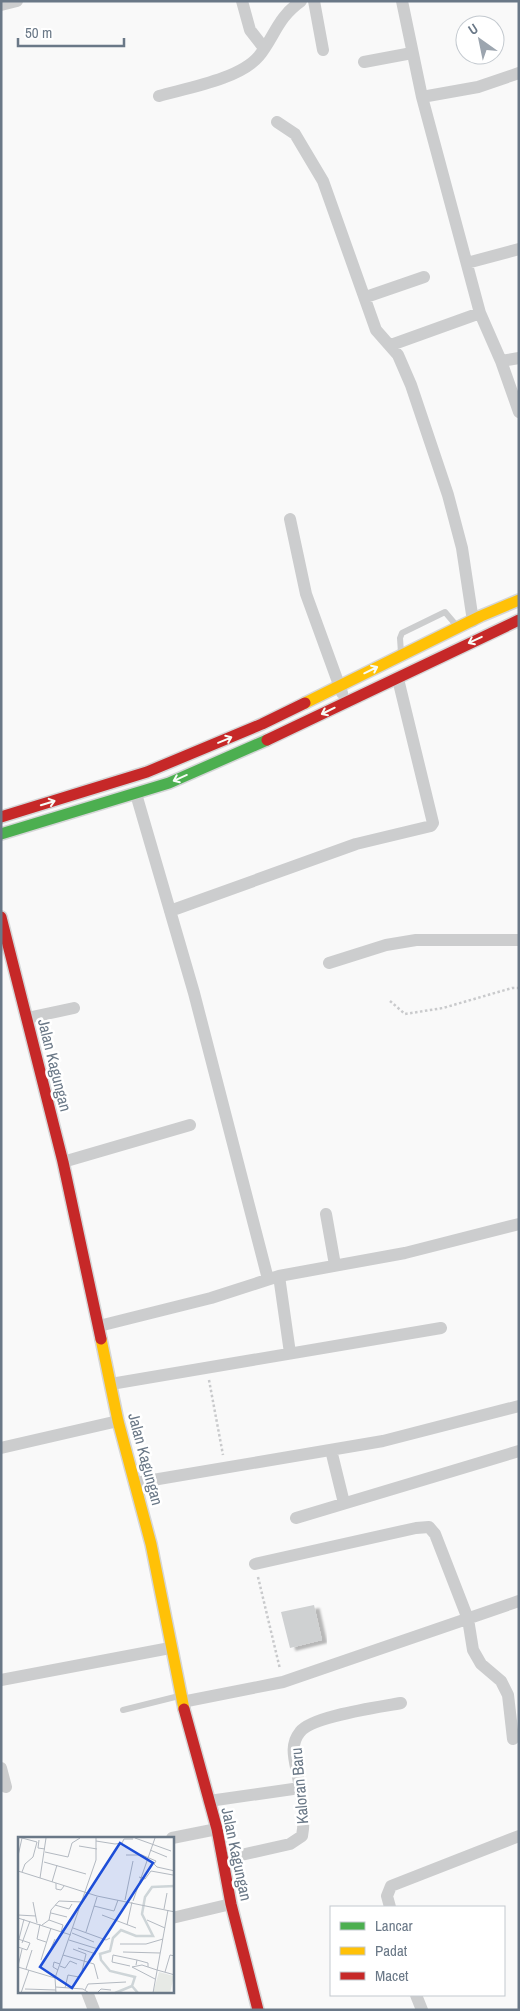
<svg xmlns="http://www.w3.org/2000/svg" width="520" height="2011" viewBox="0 0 520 2011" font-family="'Archivo Narrow',sans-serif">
<defs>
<filter id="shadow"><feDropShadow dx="5.5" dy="3" stdDeviation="1" flood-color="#0004"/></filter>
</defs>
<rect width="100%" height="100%" fill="#f9f9f9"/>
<path fill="#cfd1d2" filter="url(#shadow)" d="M314,1605l8,35 -32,8 -9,-36z"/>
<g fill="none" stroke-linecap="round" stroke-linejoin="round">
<g stroke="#d5d6d7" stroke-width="14">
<path id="fast" d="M1,834l168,-51 98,-43"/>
</g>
<g stroke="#d5d6d7" stroke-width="14">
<path id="slow" d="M305,703l176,-87 38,-16
M101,1339l17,82 33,123 33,165"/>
</g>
<g stroke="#d5d6d7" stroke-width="14">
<path id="jam" d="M267,740l252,-120
M1,817l146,-45 115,-48 43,-21
M1,917l62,245 38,177
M184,1709l33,120 14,75 27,106"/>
</g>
<path stroke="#c9cacc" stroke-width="2.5" stroke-dasharray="2.5 2.5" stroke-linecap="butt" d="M390,1001l15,13 38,-6 69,-20h7
M209,1380l14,75
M258,1577l22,92"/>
<path stroke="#cccdce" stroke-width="6" d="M401,653l-1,-15 2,-5 43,-21 11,13
M123,1710l56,-14"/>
<path stroke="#cccdce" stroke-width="12" d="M242,1l8,29 14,18
M314,1l9,49
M402,1l20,96 58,216 21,48 18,51
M1,5l16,-4
M364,62l48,-9
M159,96c28,-8 81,-17 100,-40 16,-20 18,-38 42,-55
M422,97l56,-10 41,-14
M277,122l18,12 28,47 53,149 22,25 13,30 37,110 14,53 11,73
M467,263l52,-14
M366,297l58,-20
M391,345l89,-32
M501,361l18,-3
M290,519l16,75 36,99
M136,794l58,199 74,286
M170,911l186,-67 75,-18 2,-3 -35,-144
M329,963l57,-18 30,-5h103
M27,1018l47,-10
M63,1162l127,-37
M326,1214l9,51
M279,1276l11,77
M99,1326l112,-28 68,-22 126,-23 114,-29
M111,1384l330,-56
M1,1448l117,-27
M331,1450l13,53
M135,1483l248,-42 136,-35
M296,1518l223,-67
M255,1564l161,-36 13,-1 6,7 33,85 5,31 8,14 20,17 7,14 5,44
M1,1680l169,-32
M182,1702l101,-20 236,-81
M1,1768l5,19
M209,1801l91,-13
M172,1838l45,-9
M223,1859l67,-15 12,-8c4,-20 -1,-44 -5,-64 -3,-14 -7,-28 3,-40 11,-16 80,-25 101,-29
M390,1907l-3,-11 4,-10 128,-50
M172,1918l59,-14
M87,1992l7,18
M416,1995l6,15"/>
<use href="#fast" stroke="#4caf50" stroke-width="11"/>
<use href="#slow" stroke="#ffc107" stroke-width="11"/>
<use href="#jam" stroke="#c62828" stroke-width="11"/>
</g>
<defs><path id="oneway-shaft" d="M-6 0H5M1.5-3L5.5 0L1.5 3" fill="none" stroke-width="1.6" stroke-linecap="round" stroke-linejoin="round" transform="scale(1.25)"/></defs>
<g stroke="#f6fbf6">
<use href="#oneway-shaft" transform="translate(475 640) rotate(155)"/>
<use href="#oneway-shaft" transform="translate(371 670) rotate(-26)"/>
<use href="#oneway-shaft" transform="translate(328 711) rotate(154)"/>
<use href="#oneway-shaft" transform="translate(225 740) rotate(-23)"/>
<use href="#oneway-shaft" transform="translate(180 778) rotate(156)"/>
<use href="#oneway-shaft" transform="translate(48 803) rotate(-17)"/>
</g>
<g text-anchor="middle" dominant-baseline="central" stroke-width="5" stroke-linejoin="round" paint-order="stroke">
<g font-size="16" fill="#6a7887" stroke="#fff">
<text transform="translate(55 1065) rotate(76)">Jalan Kagungan</text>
<text transform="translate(146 1459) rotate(75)">Jalan Kagungan</text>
<text transform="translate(299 1786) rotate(-95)">Kaloran Baru</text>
<text transform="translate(237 1854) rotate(78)">Jalan Kagungan</text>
</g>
</g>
<g transform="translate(18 1837)">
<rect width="156" height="156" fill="#f9f9f9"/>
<path d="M141,135l15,4 -4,17h-17z" fill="#e7eae6"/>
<path fill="none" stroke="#ced5d8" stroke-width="2.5" d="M97,156l17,-7M120,156l-6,-7 3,-9 -25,-6 -9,-11 -1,-6 10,-3 3,-13 8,-8 15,6h17l-11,-22 3,-17 7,-10 23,-1"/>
<path fill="none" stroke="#b3b9c1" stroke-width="1" d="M117,1l36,13M21,3l-1,8 7,1M78,4l19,3 7,-1 2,-4h9M61,9l18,3M132,13l17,7M27,15l23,5 4,-14 8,-5M108,18h16l14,6 -2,3 3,3 18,4M0,19l4,-18 15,4 -4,15 -8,7 -3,8M26,25l42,12M0,34l79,25 78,16M121,40l6,2 6,-8 22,4M22,41l6,-40M34,45l5,-17M38,46v6l5,1 3,-4M107,63l8,-39M115,64l22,-63M15,65l4,21M37,68l14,4 3,-5M76,69l20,5 4,-11M146,72l3,-16M33,76l16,4M0,78l18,1M84,78l34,13M0,81l53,17M31,83l2,-10 8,-9 24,1M129,83l18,8M22,87l-3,15 9,3M24,88l7,-5 14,5 -2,7M109,88l5,-23M55,91l33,12 4,-2M68,95l11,-35M54,96l22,9M0,102l12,4 -3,7 -9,-3M1,102l5,-20M51,103l29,9M4,106l8,-22M102,107h26l17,-5M60,111l18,6M55,112l13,5 -4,17M105,115l37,1M31,116l6,-14M45,118l31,9 4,15M23,123l10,-32M119,123l11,3v4M0,129l4,-17M42,129l5,2 5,-7 7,3M112,129l-18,-4 1,-7 24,5 -1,5M0,130l37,11M8,132l6,-19M40,133l-5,-3 1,-5 6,2M139,133l18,5M147,135l5,-17 5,1M137,142l-23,-12 10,-2 15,5M38,150l27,2 6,4M47,151l3,-13 11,2M7,152l31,1M67,153l3,-6 38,-2M3,156l8,-23M38,156l-1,-15 41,-118v-22M79,156l4,-4 10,1M135,156l15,-83"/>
<path fill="#1d4ed8" fill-opacity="0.15" stroke="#1d4ed8" stroke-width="2.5" d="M102,6l33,20 -81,125 -32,-21z"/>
<rect width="156" height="156" fill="none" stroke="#6a7887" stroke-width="2.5"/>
</g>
<rect width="520" height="2011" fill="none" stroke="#6a7887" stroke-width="5"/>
<rect x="330" y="1906" width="175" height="90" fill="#ffffff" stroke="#c3c9cf"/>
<rect x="340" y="1922" width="25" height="8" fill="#4caf50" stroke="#c3c9cf"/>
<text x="375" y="1931" font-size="15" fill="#6a7887">Lancar</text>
<rect x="340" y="1947" width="25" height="8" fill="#ffc107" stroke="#c3c9cf"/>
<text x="375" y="1956" font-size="15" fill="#6a7887">Padat</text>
<rect x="340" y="1972" width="25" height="8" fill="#c62828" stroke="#c3c9cf"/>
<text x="375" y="1981" font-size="15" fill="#6a7887">Macet</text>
<g transform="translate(480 40) rotate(327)"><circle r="24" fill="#ffffff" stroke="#c3c9cf"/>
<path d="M0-4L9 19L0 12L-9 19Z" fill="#9ca5af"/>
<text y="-8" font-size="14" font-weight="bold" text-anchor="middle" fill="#6a7887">U</text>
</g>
<path d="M18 38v8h106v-8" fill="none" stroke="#6a7887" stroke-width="2.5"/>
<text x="25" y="38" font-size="15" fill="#6a7887" stroke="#ffffff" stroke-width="4" paint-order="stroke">50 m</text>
</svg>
